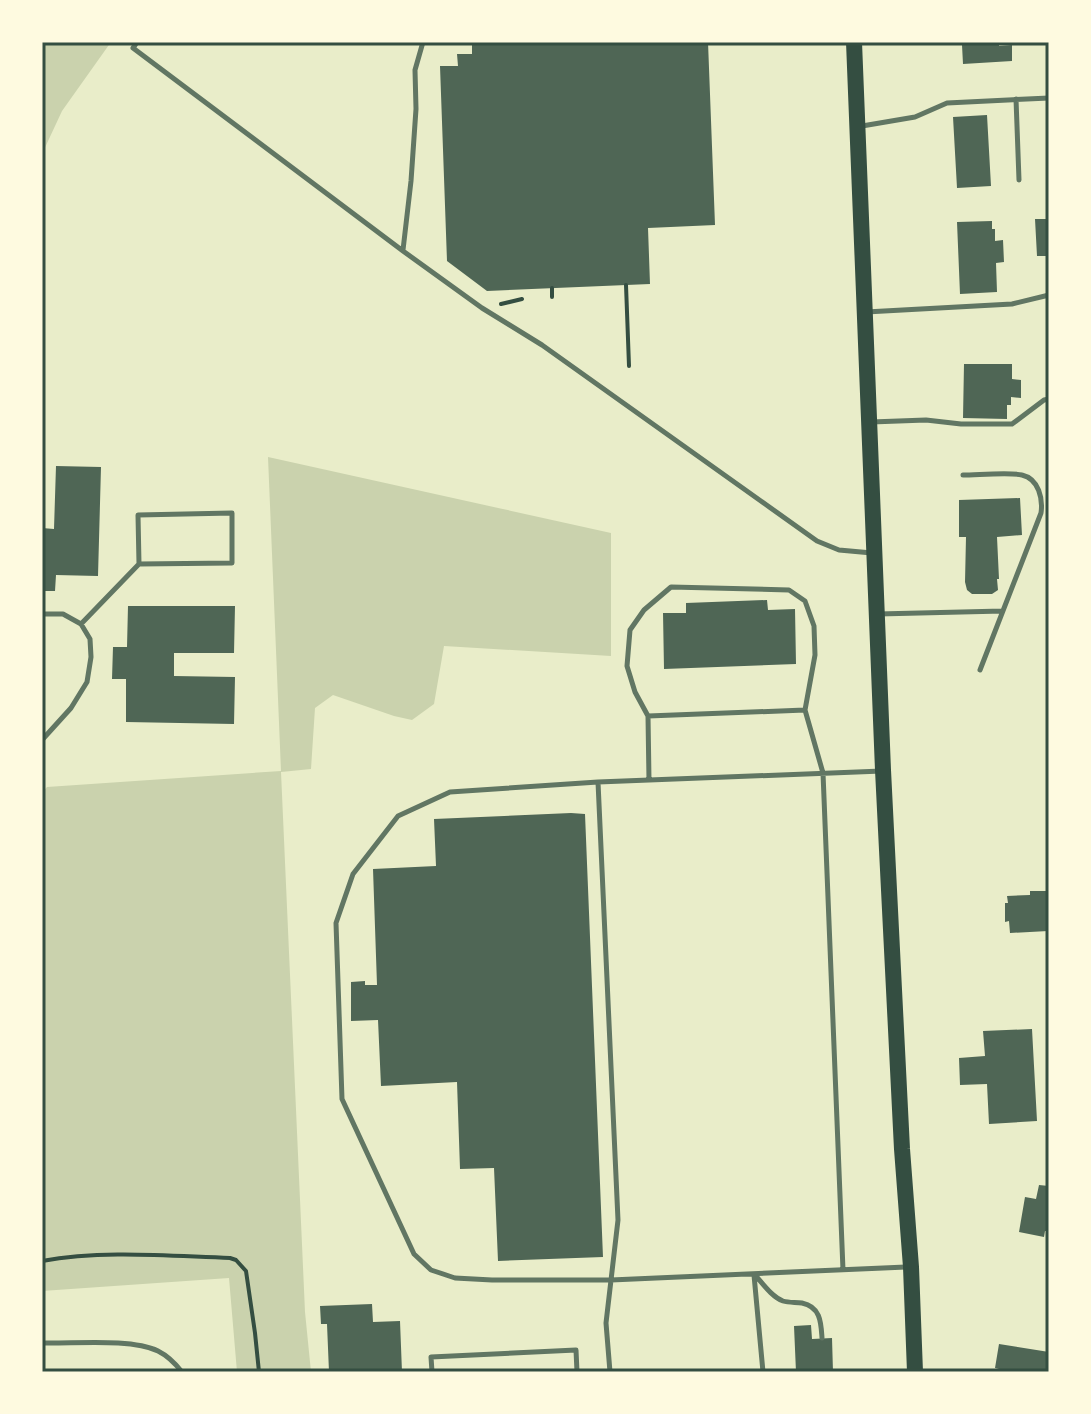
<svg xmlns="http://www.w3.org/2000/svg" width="1091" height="1414" viewBox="0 0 1091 1414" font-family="'Exo 2',sans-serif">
<rect width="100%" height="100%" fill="#e9edc9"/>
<path fill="#cad2ad" d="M42,42h69l-49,69 -20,43z
M268,457l343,76v123l-167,-10 -10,58 -22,16 -18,-4 -61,-21 -18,13 -4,61 -30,3 24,540 6,60h-74l-8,-94 -187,13v-498l5,-6 234,-16z"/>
<path fill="#4f6655" d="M472,42h236l7,183 -67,3 2,56 -163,7 -40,-30 -7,-195h18l-1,-12h15z
M958,42h41v4l13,-1v16l-49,3 -1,-19h-4z
M987,115l4,71 -34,2 -4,-71z
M1035,219h14v37h-12z
M992,221v8h3v12l8,-1 1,22 -8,1 1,29 -37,2 -3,-72z
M964,364h48v15l9,1v18l-10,-1v8h-4v14l-44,-1z
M56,466l45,1 -3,109 -42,-1 -1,16h-13v-63l12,1z
M1020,498l2,37 -25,2 2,42h-2l1,11 -6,4h-20l-5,-4 -2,-8 1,-45h-7v-37z
M767,600l1,10 27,-1 1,55 -132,5 -1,-56h23v-10z
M128,606h107l-1,47h-60v23l61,1 -1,47 -108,-2v-43h-14l1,-32h14z
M571,813l14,1 18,443 -105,4 -4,-93 -34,1 -3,-87 -76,4 -3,-66 -27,1v-39l14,-1v4h12l-4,-116 63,-3 -2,-47z
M1030,891h17l1,40 -38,2 -1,-12 -4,1v-19h3l-1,-7 23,-1z
M1032,1029l5,92 -48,3 -2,-40 -27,1 -1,-27 26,-2 -2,-25z
M1039,1185l10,1v45h-4l-1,6 -25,-5 6,-35 11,2z
M372,1304l1,18 27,-1 2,51h-73l-2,-48h-6l-1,-18z
M811,1325l1,14 20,-1 1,34h-37l-2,-46z
M999,1344l50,8v20h-51l1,-3 -4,-1z"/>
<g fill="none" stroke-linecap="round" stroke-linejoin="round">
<path stroke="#344e41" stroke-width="4" d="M626,285l3,81
M552,288v9
M501,304l21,-5
M42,1261c61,-11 126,-5 188,-3l6,2 10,11 9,62 4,39"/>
<path stroke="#617663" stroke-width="5" d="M137,42l-4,6 270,203 79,57 60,37 275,196 22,9 33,3
M1016,99l3,81
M862,126l53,-9 32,-14 102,-5
M403,250l8,-69 5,-72 -1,-39 8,-28
M866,312l146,-8 37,-9
M871,422l55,-2 35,4h51l32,-24 5,-1
M963,475c14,0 48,-3 59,0 17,4 21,24 19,38l-61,157
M232,513v50l-93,1 -1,-49z
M42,614h21l18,10 9,15 1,18 -4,25 -16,26 -29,32
M878,614l125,-3
M81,624l58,-60
M648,716l157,-6
M882,771l-284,11 -148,10 -52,24 -45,58 -17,49 6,176 72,155 17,16 24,8 37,2h119l295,-13
M649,780l-1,-64 -13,-24 -8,-26 3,-36 14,-20 27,-23 118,3 16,11 9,25 1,29 -10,55 18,63 20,497
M598,782l20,438 -12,103 4,49
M754,1275l9,97
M755,1275c8,9 17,22 28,26 6,2 13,1 19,2 19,4 19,20 20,35
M42,1343c31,1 89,-5 116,8 10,5 17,12 24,21
M432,1372l-1,-15 145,-7 1,22"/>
<path stroke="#344e41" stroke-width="16" d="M854,42l29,728 19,379 9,118 4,105"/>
</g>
<rect width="1091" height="1414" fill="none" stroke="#fefae0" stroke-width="88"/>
<rect x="44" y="44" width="1003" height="1326" fill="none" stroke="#344e41" stroke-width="3"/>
</svg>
